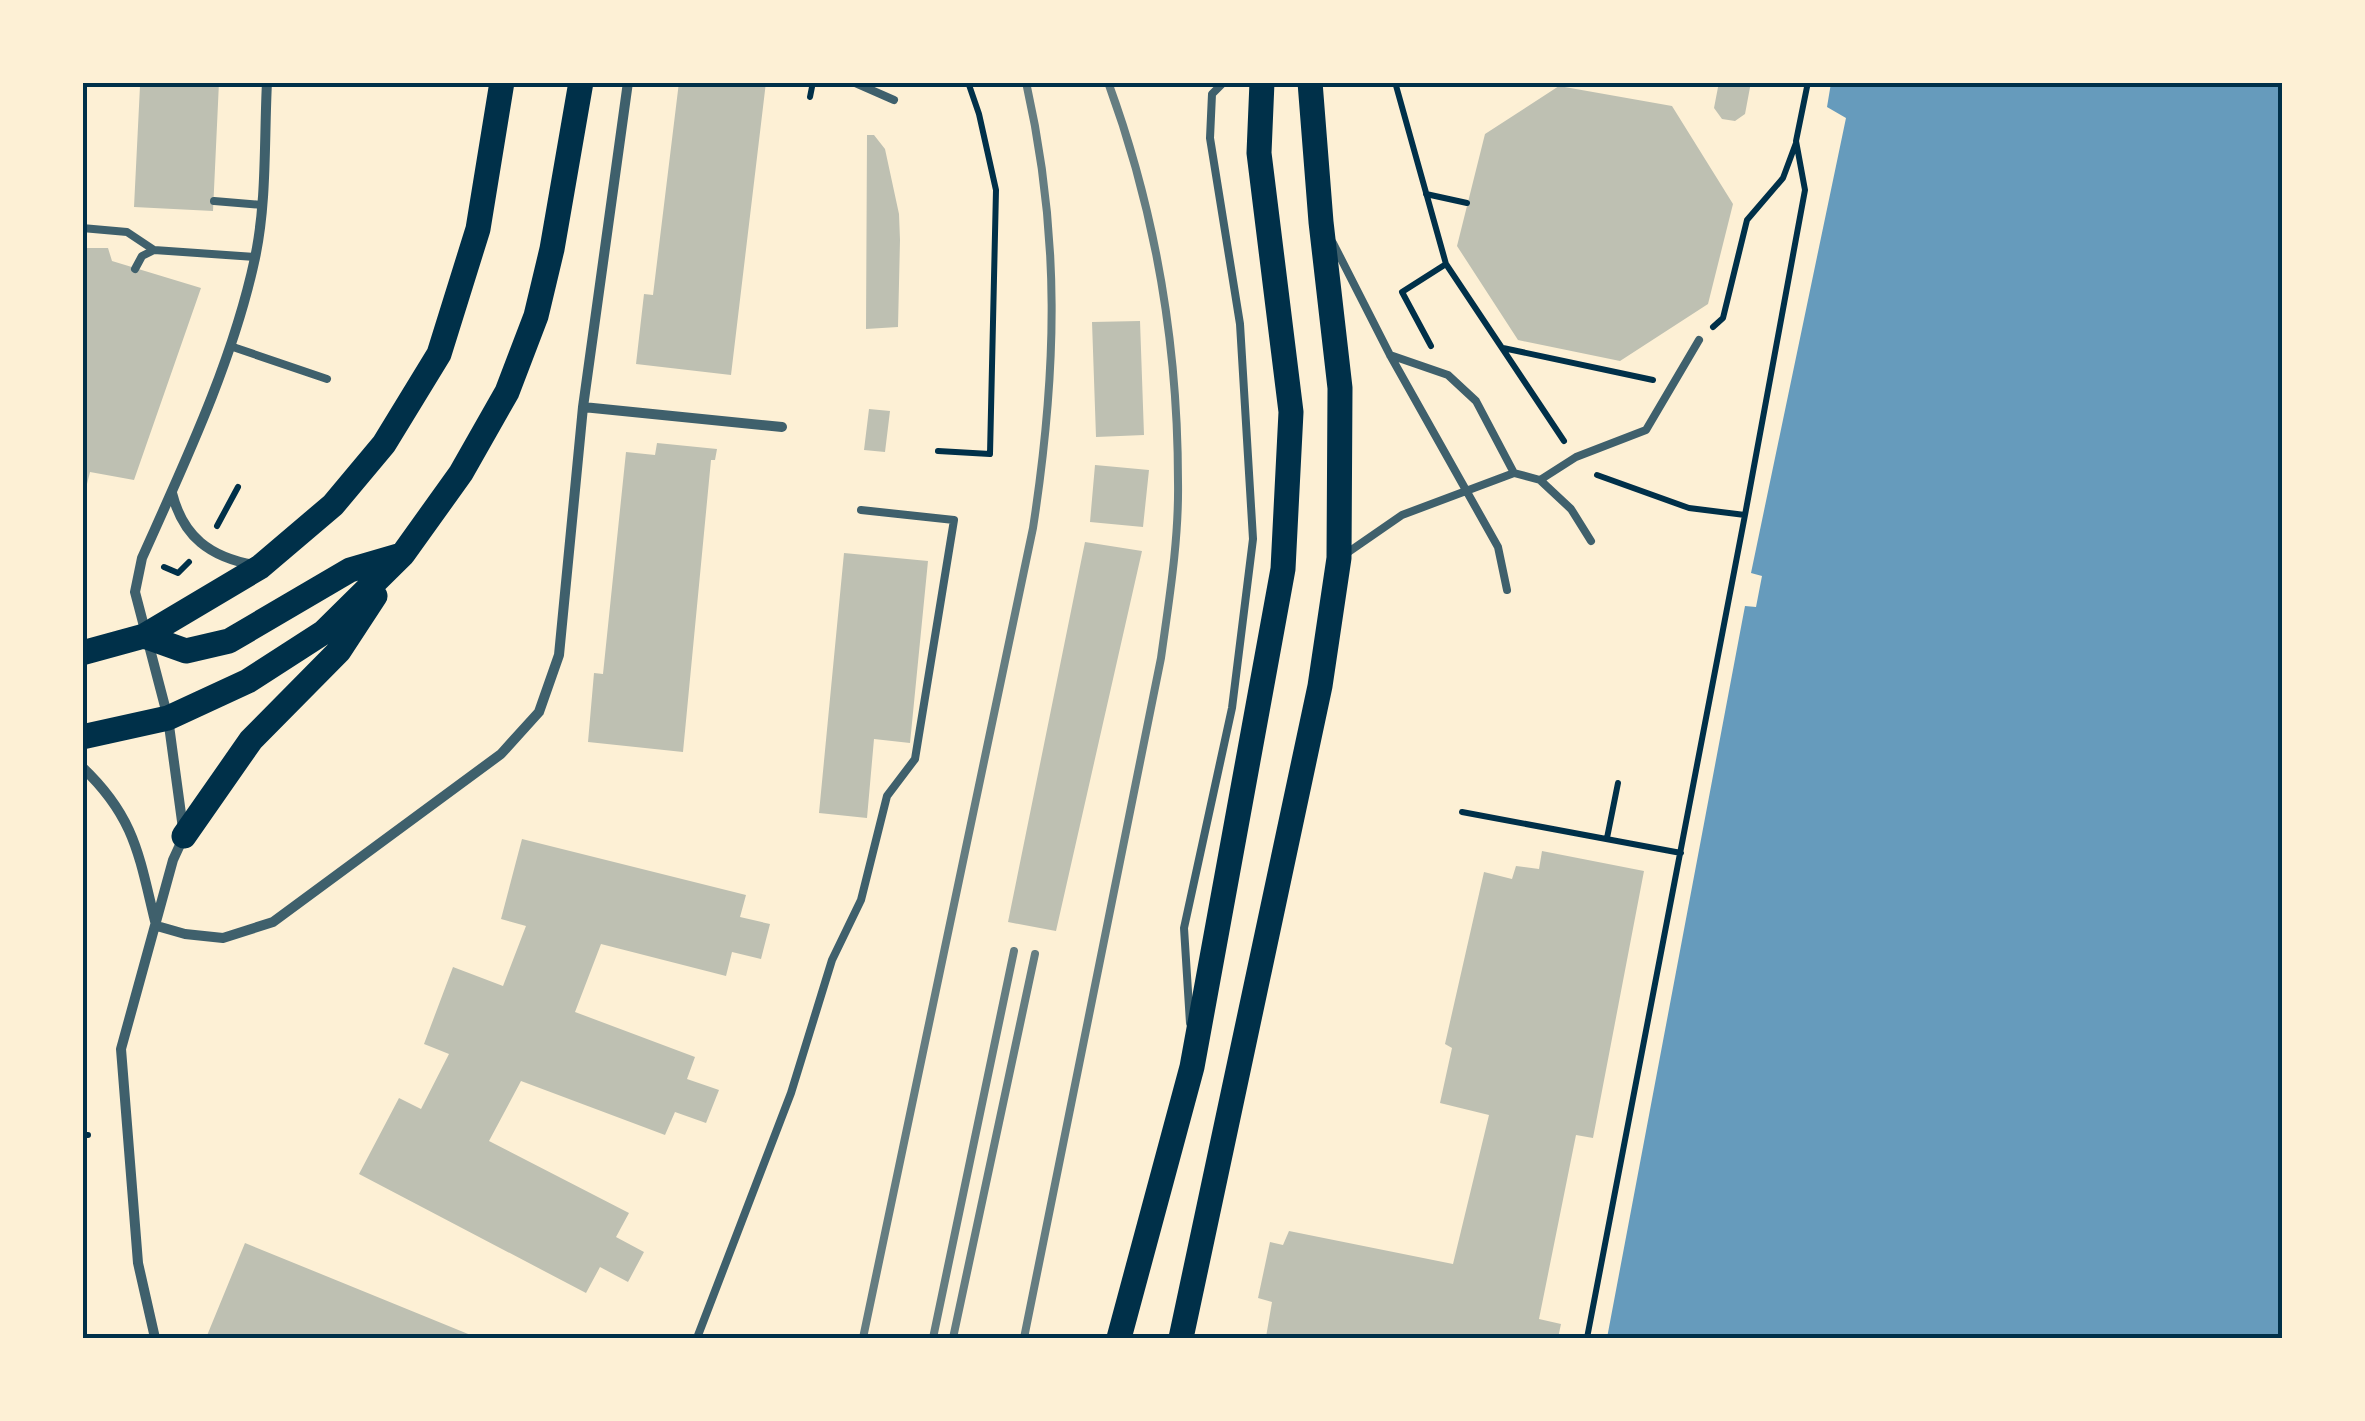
<svg xmlns="http://www.w3.org/2000/svg" width="2365" height="1421" viewBox="0 0 2365 1421" font-family="'IBM Plex Sans',sans-serif">
<rect width="100%" height="100%" fill="#fdf0d5"/>
<path fill="#669bbc" d="M1831,83h451v1255h-675l138,-732 11,1 6,-31 -11,-3 95,-455 -19,-11z"/>
<path fill="#bec0b2" d="M127,82h92l-6,129 -79,-4 6,-121h-13z
M679,82h87l-35,293 -95,-11 8,-70 9,1z
M1719,82h32l-6,32 -10,7 -13,-2 -8,-11z
M1559,86l113,20 61,98 -25,100 -88,57 -102,-21 -61,-94 28,-112z
M867,135h7l11,14 14,65 1,26 -2,87 -32,2z
M82,248h26l4,13 89,27 -67,192 -44,-8 -6,24z
M1140,321l4,114 -48,2 -4,-115z
M869,409l21,2 -5,41 -21,-2z
M657,443l60,6 -2,11h-4l-28,292 -95,-10 6,-69 9,1 23,-222 29,3z
M1095,465l54,5 -6,57 -53,-5z
M1085,542l57,9 -86,380 -48,-9z
M844,553l84,8 -18,182 -36,-4 -7,79 -48,-5z
M522,839l224,56 -6,22 30,7 -9,35 -29,-7 -6,24 -125,-32 -26,68 120,45 -8,22 32,11 -13,33 -31,-11 -10,23 -144,-54 -32,60 140,72 -13,24 28,15 -16,30 -28,-15 -14,26 -227,-119 40,-76 22,11 28,-55 -25,-10 29,-77 50,19 23,-60 -25,-7z
M1542,851l102,20 -51,267 -17,-3 -37,184 22,5 -3,14 -292,-1 6,-35 -14,-4 12,-56 13,3 6,-14 164,33 36,-149 -49,-12 12,-55 -7,-4 39,-172 28,7 4,-13 23,3z
M245,1243l233,95h-272z"/>
<g fill="none" stroke-linecap="round" stroke-linejoin="round">
<path stroke="#003049" stroke-width="6" d="M1395,82l51,182 118,177
M810,97l3,-15
M1426,194l41,9
M1713,327l10,-9 24,-98 36,-42 13,-35
M1431,346l-29,-54 44,-28
M1503,348l150,32
M938,451l52,3 6,-264 -17,-76 -11,-32
M1745,515l60,-325 -9,-49 12,-59
M217,526l21,-39
M164,567l14,6 11,-11
M1462,812l219,41
M1607,838l11,-55
M82,1135h6
M1587,1338l158,-823 -56,-7 -92,-33"/>
<path stroke="#3f606c" stroke-width="8" d="M853,82l41,18
M214,201l48,4
M82,228l45,4 27,18
M1333,243l57,112 108,192 9,43
M135,269l7,-13 12,-6 101,7
M230,346l97,33
M1390,355l58,20 28,26 38,72
M1540,480l36,-23 70,-27 53,-90
M1347,553l55,-38 112,-42 26,7 31,29 20,32
M1190,1023l-6,-95 48,-220 21,-169 -13,-215 -30,-186 2,-44 12,-12
M697,1338l94,-245 41,-133 29,-60 26,-104 28,-37 39,-239 -93,-10"/>
<path stroke="#3f606c" stroke-width="10" d="M583,407l199,20
M172,493c11,44 38,64 82,72
M82,767c54,51 57,90 74,158
M157,926l28,8 38,4 50,-16 228,-168 38,-42 20,-57 24,-248 45,-325
M155,1338l-17,-75 -17,-214 52,-189 11,-24 -16,-118 -33,-126 7,-34c43,-96 91,-197 113,-300 12,-57 9,-118 12,-176"/>
<path stroke="#003049" stroke-width="25" d="M144,636l42,15 43,-10 121,-71 48,-14
M82,653l62,-17 116,-69 73,-62 51,-61 55,-90 39,-125 24,-147
M82,737l86,-19 80,-37 76,-49 79,-78 58,-81 46,-81 29,-76 16,-67 29,-167
M184,836l67,-96 88,-89 36,-55
M1119,1338l73,-271 91,-498 8,-157 -32,-259 3,-71
M1181,1338l139,-652 19,-128 1,-170 -19,-166 -11,-140"/>
<path stroke="#657d81" stroke-width="8" d="M863,1338l170,-810c24,-156 28,-291 -7,-446
M933,1338l81,-387
M953,1338l82,-384
M1024,1338l137,-680c8,-58 18,-118 17,-176 0,-136 -23,-272 -70,-400"/>
</g>
<rect width="2365" height="1421" fill="none" stroke="#fdf0d5" stroke-width="170"/>
<rect x="85" y="85" width="2195" height="1251" fill="none" stroke="#003049" stroke-width="4"/>
</svg>
